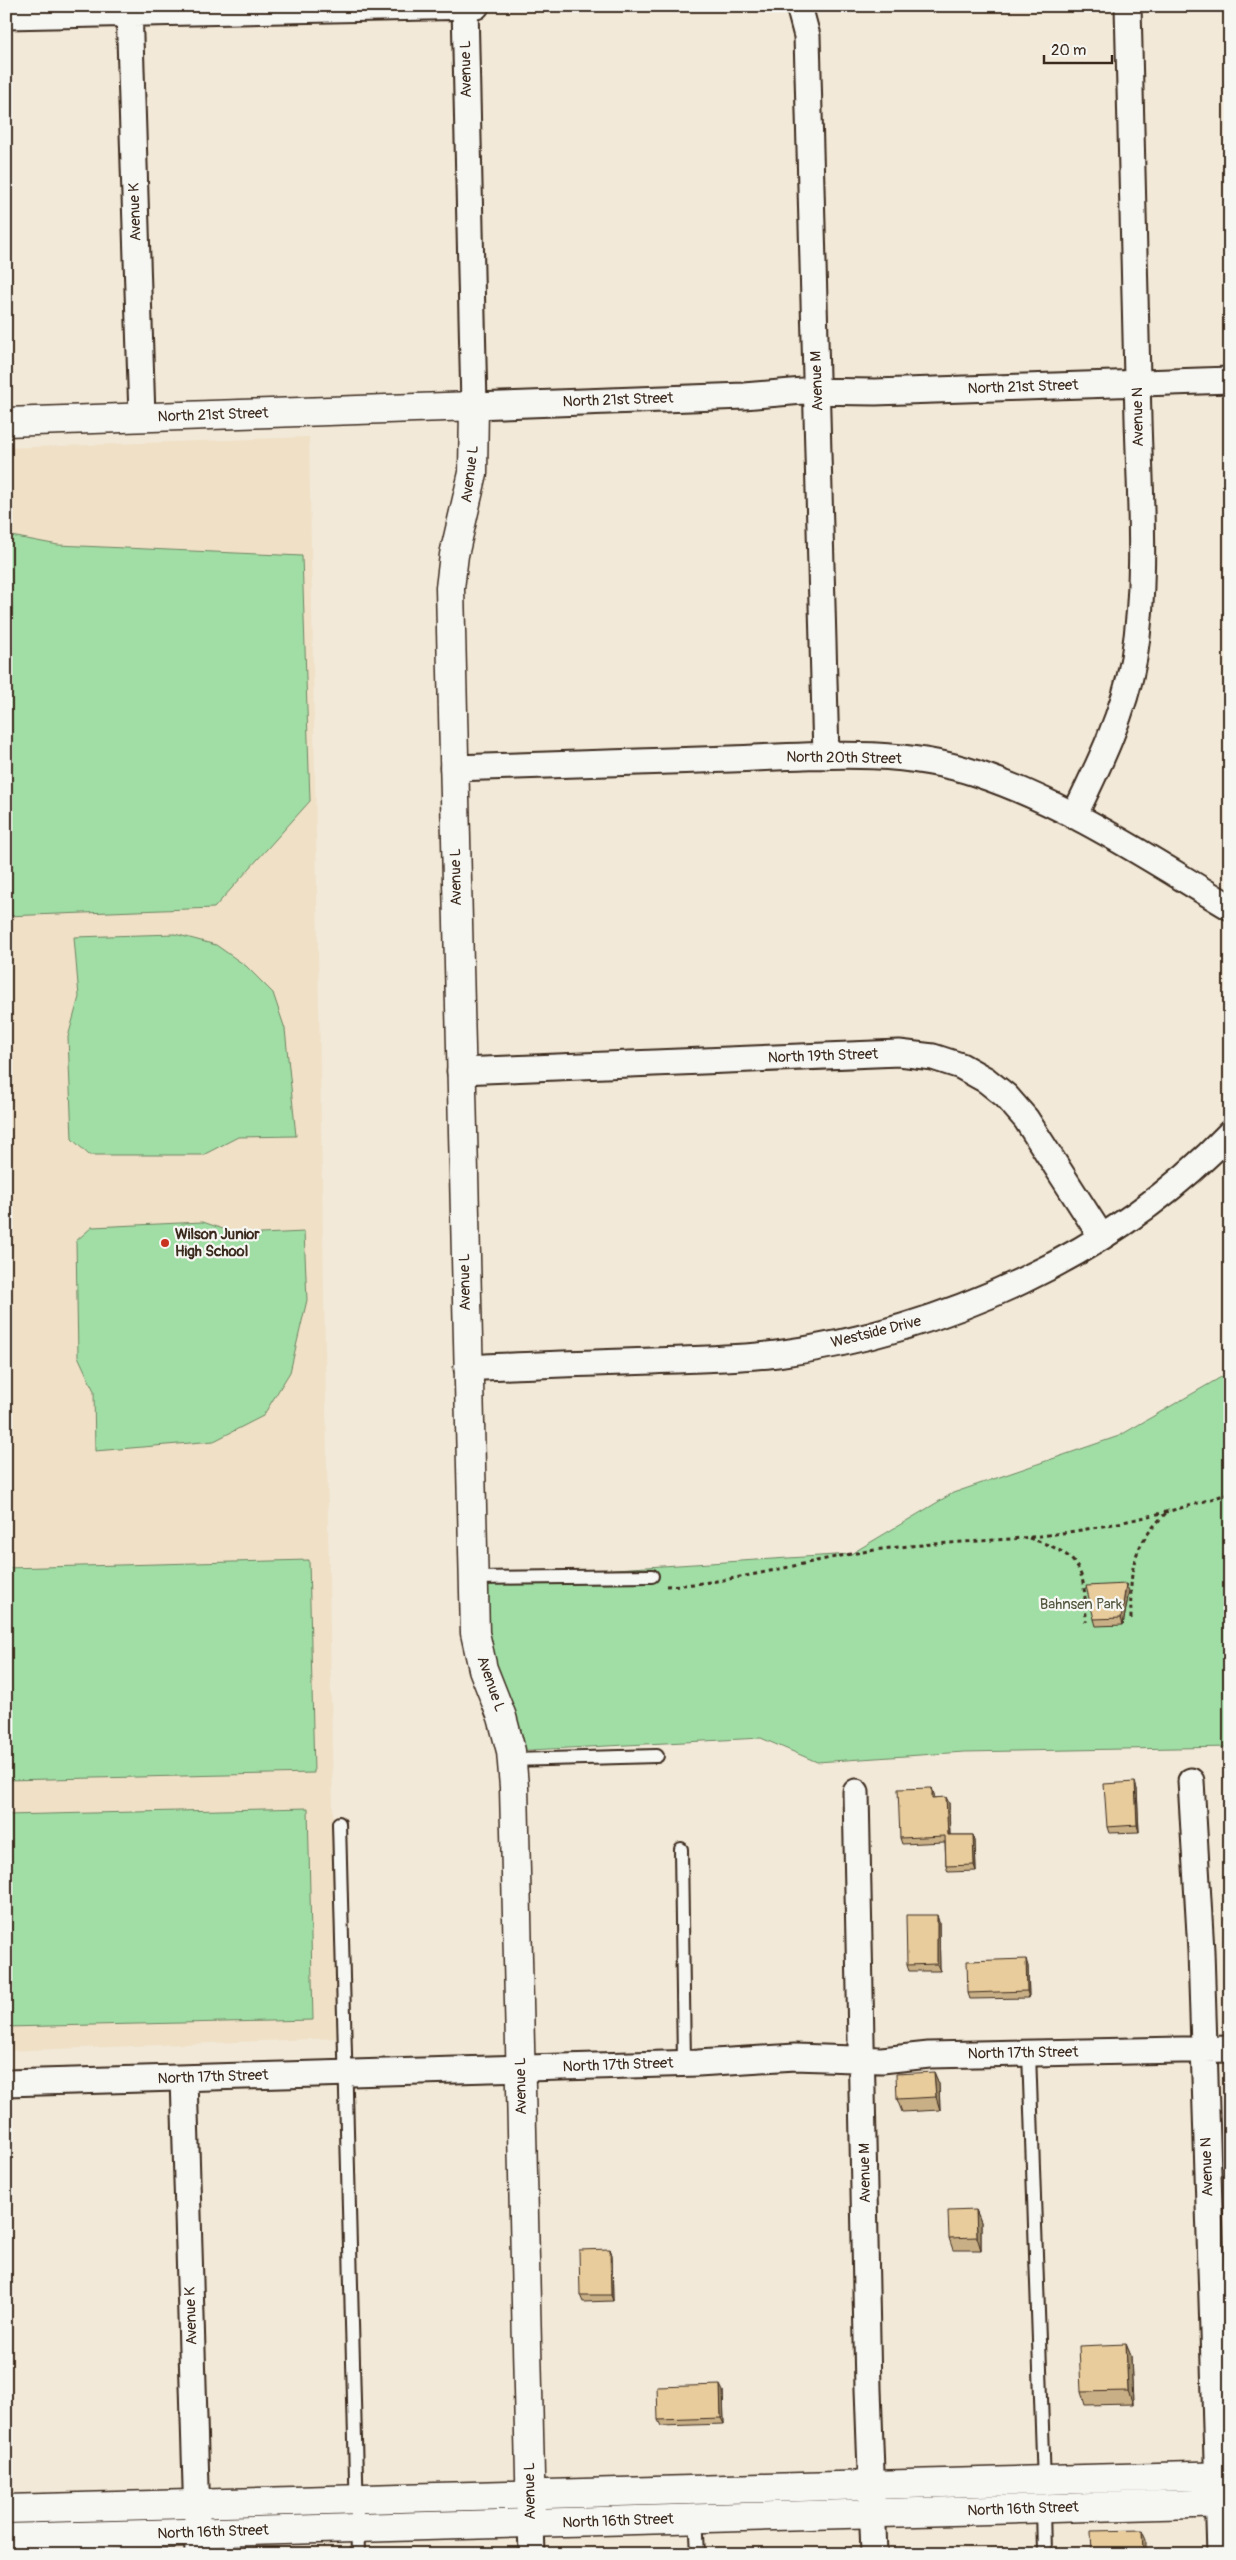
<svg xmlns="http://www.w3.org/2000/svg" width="1236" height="2560" viewBox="0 0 1236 2560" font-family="Pangolin,sans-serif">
<rect width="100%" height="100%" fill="#f2e9d8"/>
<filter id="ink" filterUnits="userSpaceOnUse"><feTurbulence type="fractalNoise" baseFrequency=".02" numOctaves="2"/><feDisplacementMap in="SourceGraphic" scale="10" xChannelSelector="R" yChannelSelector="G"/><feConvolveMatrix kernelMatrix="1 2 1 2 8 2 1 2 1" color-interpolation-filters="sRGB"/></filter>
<g filter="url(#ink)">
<path fill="#efe0c6" d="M309,437l28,1601 -331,13v-1603z"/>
<path fill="#a1dea5" stroke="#6e8462" d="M6,535l52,10 244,11 8,245 -96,107 -208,8z
M175,934l41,11 30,21 27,27 12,36 11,107 -58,1 -35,18h-114l-17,-16 -4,-102 11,-40 -5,-60z
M203,1222l37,13 64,-3 3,68 -17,72 -27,44 -49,25 -119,10 -1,-60 -16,-35 -2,-115 16,-14z
M1230,1372v375l-266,5 -147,10 -56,-24 -250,13 -37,-173 377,-24 102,-61 166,-57z
M309,1560l5,213 -308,7v-212z
M308,1808l5,212 -307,7v-212z"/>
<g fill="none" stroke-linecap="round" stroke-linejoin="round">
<g stroke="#3b2a1e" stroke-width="16">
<path id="lane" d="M474,1578l178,-2
M512,1760l145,-4
M339,1823l19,731
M681,1849l3,214
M1029,2053l15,431
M1043,2506l1,48
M696,2515l2,39"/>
</g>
<g stroke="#3b2a1e" stroke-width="29">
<path id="street" d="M129,6l13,411
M465,6l9,400 270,-10 59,-5 72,1 355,-12
M799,6l8,30 19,720
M6,16l470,-10
M453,768c93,-3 185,-6 278,-9 81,-3 168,-12 247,15 90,30 170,84 252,133
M1074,816c25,-51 50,-102 60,-158 13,-79 6,-160 4,-239 -3,-138 -7,-275 -10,-413
M460,1071l439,-18 34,4 28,9 25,14 20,16 20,23 75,117
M467,1368c62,-3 124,-5 186,-7 42,-2 83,-2 124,-7 165,-22 338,-100 453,-221
M1191,1781l10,170 19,603
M856,1792l12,597 6,165
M184,2078l14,476
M6,2083l692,-20 97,-6 87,3 47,-5 301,-6
M531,2524l1,30"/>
</g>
<g stroke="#3b2a1e" stroke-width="31">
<path id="secondary" d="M6,422l468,-16 -1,67 -19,82 -4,33 25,1045 8,36 19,48 9,34 3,36 17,731"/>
</g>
<g stroke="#3b2a1e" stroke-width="31">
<path id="primary" d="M6,2509l1224,-34
M6,2538l1224,-35"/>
</g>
<path stroke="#3b2a1e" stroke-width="3" stroke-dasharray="4 4" stroke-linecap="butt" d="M1029,1538c53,17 56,31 57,84
M666,1586c74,-3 143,-27 216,-37 47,-6 94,-7 140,-11 69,-7 142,-23 208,-45
M1131,1619c-1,-51 -1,-71 38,-109"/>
<use href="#lane" stroke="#f6f6f2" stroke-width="12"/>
<use href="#street" stroke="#f6f6f2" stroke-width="25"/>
<use href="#secondary" stroke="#f6f6f2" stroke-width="28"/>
<use href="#primary" stroke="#f6f6f2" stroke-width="28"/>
</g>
<path fill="#c8af86" stroke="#3b2a1e" d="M1129,1591l-6,34 -27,1 -2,-7z
M1137,1789l2,43 -30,1 -2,-6z
M934,1794v3l15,6 1,32h23l2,6 1,30 -28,1 -2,-6 -1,-24 -43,2 -2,-6z
M939,1922l1,49h-31l-2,-6z
M1028,1966l1,32 -59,1 -2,-6z
M934,2072l5,12 1,26 -38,2 -5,-13z
M976,2210l5,12v28h-28l-4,-12z
M610,2249l2,6 1,46 -30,1 -3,-7z
M1126,2344l5,12 2,48 -48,1 -4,-13z
M723,2391l1,33 -63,2 -3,-6z"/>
<path fill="#a28f6d" stroke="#3b2a1e" d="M1126,1584l3,7 -6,34 -2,-7z
M1135,1782l2,7 2,43 -2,-7z
M932,1788l2,6 1,10 -3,-6z
M946,1797l3,6 1,39 -2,-7z
M973,1835l2,6 1,30 -2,-6z
M937,1915l2,7 1,49 -3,-7z
M1026,1959l2,7 1,32 -2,-7z
M934,2072l5,12 1,26 -4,-13z
M976,2210l5,12v28l-4,-13z
M610,2249l2,6 1,46 -2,-6z
M1126,2344l5,12 2,48 -5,-13z
M720,2385l3,6 1,33 -3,-6z
M1143,2530l4,9v15h-3z"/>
<path fill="#e8cc9c" stroke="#3b2a1e" d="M1126,1584l-5,34 -27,1 -8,-33z
M1135,1782l2,43 -30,2 -3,-43z
M932,1788v10l14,-1 2,38h25l1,30 -28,1 -1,-30 -45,2 -2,-49z
M906,1915h31v49l-30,1z
M1026,1959l1,32 -59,2 -1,-32z
M934,2072l2,25 -39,2 -1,-25z
M976,2210l1,27 -28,1 -1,-27z
M610,2249l1,46h-31l-1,-45z
M1126,2344l2,47 -47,1 -2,-46z
M720,2385l1,33 -63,2 -1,-33z
M1143,2530l1,24h-52l-1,-23z"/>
</g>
<circle fill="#c8321e" stroke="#f6f6f2" stroke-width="2" cx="165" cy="1243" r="5"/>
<g text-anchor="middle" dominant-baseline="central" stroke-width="4.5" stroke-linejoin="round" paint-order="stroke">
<g font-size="15" fill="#3b2a1e" stroke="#f6f6f2">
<text transform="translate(466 69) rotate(-91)">Avenue L</text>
<text transform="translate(135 212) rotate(-92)">Avenue K</text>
<text transform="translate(817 381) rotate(-92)">Avenue M</text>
<text transform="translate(1023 387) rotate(-2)">North 21st Street</text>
<text transform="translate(618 400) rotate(-2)">North 21st Street</text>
<text transform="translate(213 415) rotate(-2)">North 21st Street</text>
<text transform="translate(1138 417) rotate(-91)">Avenue N</text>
<text transform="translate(470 474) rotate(-83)">Avenue L</text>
<text transform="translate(844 758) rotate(1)">North 20th Street</text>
<text transform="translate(456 877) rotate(-91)">Avenue L</text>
<text transform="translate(823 1056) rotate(-2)">North 19th Street</text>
<text transform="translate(465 1282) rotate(-91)">Avenue L</text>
<text transform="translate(876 1332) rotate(-14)">Westside Drive</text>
<text transform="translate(491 1684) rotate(71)">Avenue L</text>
<text transform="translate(1023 2053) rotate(-1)">North 17th Street</text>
<text transform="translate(618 2065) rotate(-2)">North 17th Street</text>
<text transform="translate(213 2077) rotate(-2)">North 17th Street</text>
<text transform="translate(521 2086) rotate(-91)">Avenue L</text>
<text transform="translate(1207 2167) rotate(-92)">Avenue N</text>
<text transform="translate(865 2173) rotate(-91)">Avenue M</text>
<text transform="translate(191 2316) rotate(-92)">Avenue K</text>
<text transform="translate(530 2491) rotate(-91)">Avenue L</text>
<text transform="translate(1023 2509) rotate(-2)">North 16th Street</text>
<text transform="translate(618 2521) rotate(-2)">North 16th Street</text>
<text transform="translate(213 2532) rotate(-2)">North 16th Street</text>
</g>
<g font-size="15" font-weight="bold" fill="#3b2a1e" stroke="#f6f6f2" text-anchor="start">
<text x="175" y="1234">Wilson Junior<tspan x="175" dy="17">High School</tspan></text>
</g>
<g font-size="15" fill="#545740" stroke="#f6f6f2">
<text x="1081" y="1604">Bahnsen Park</text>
</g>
</g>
<rect width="1236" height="2560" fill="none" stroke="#f6f6f2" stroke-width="25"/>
<rect x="12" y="12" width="1211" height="2535" fill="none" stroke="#3b2a1e" stroke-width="2" filter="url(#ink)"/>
<path d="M1044 55v8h68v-8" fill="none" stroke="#3b2a1e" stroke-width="2.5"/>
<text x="1051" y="55" font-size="15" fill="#3b2a1e" stroke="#f6f6f2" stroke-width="4" paint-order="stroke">20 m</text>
</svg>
